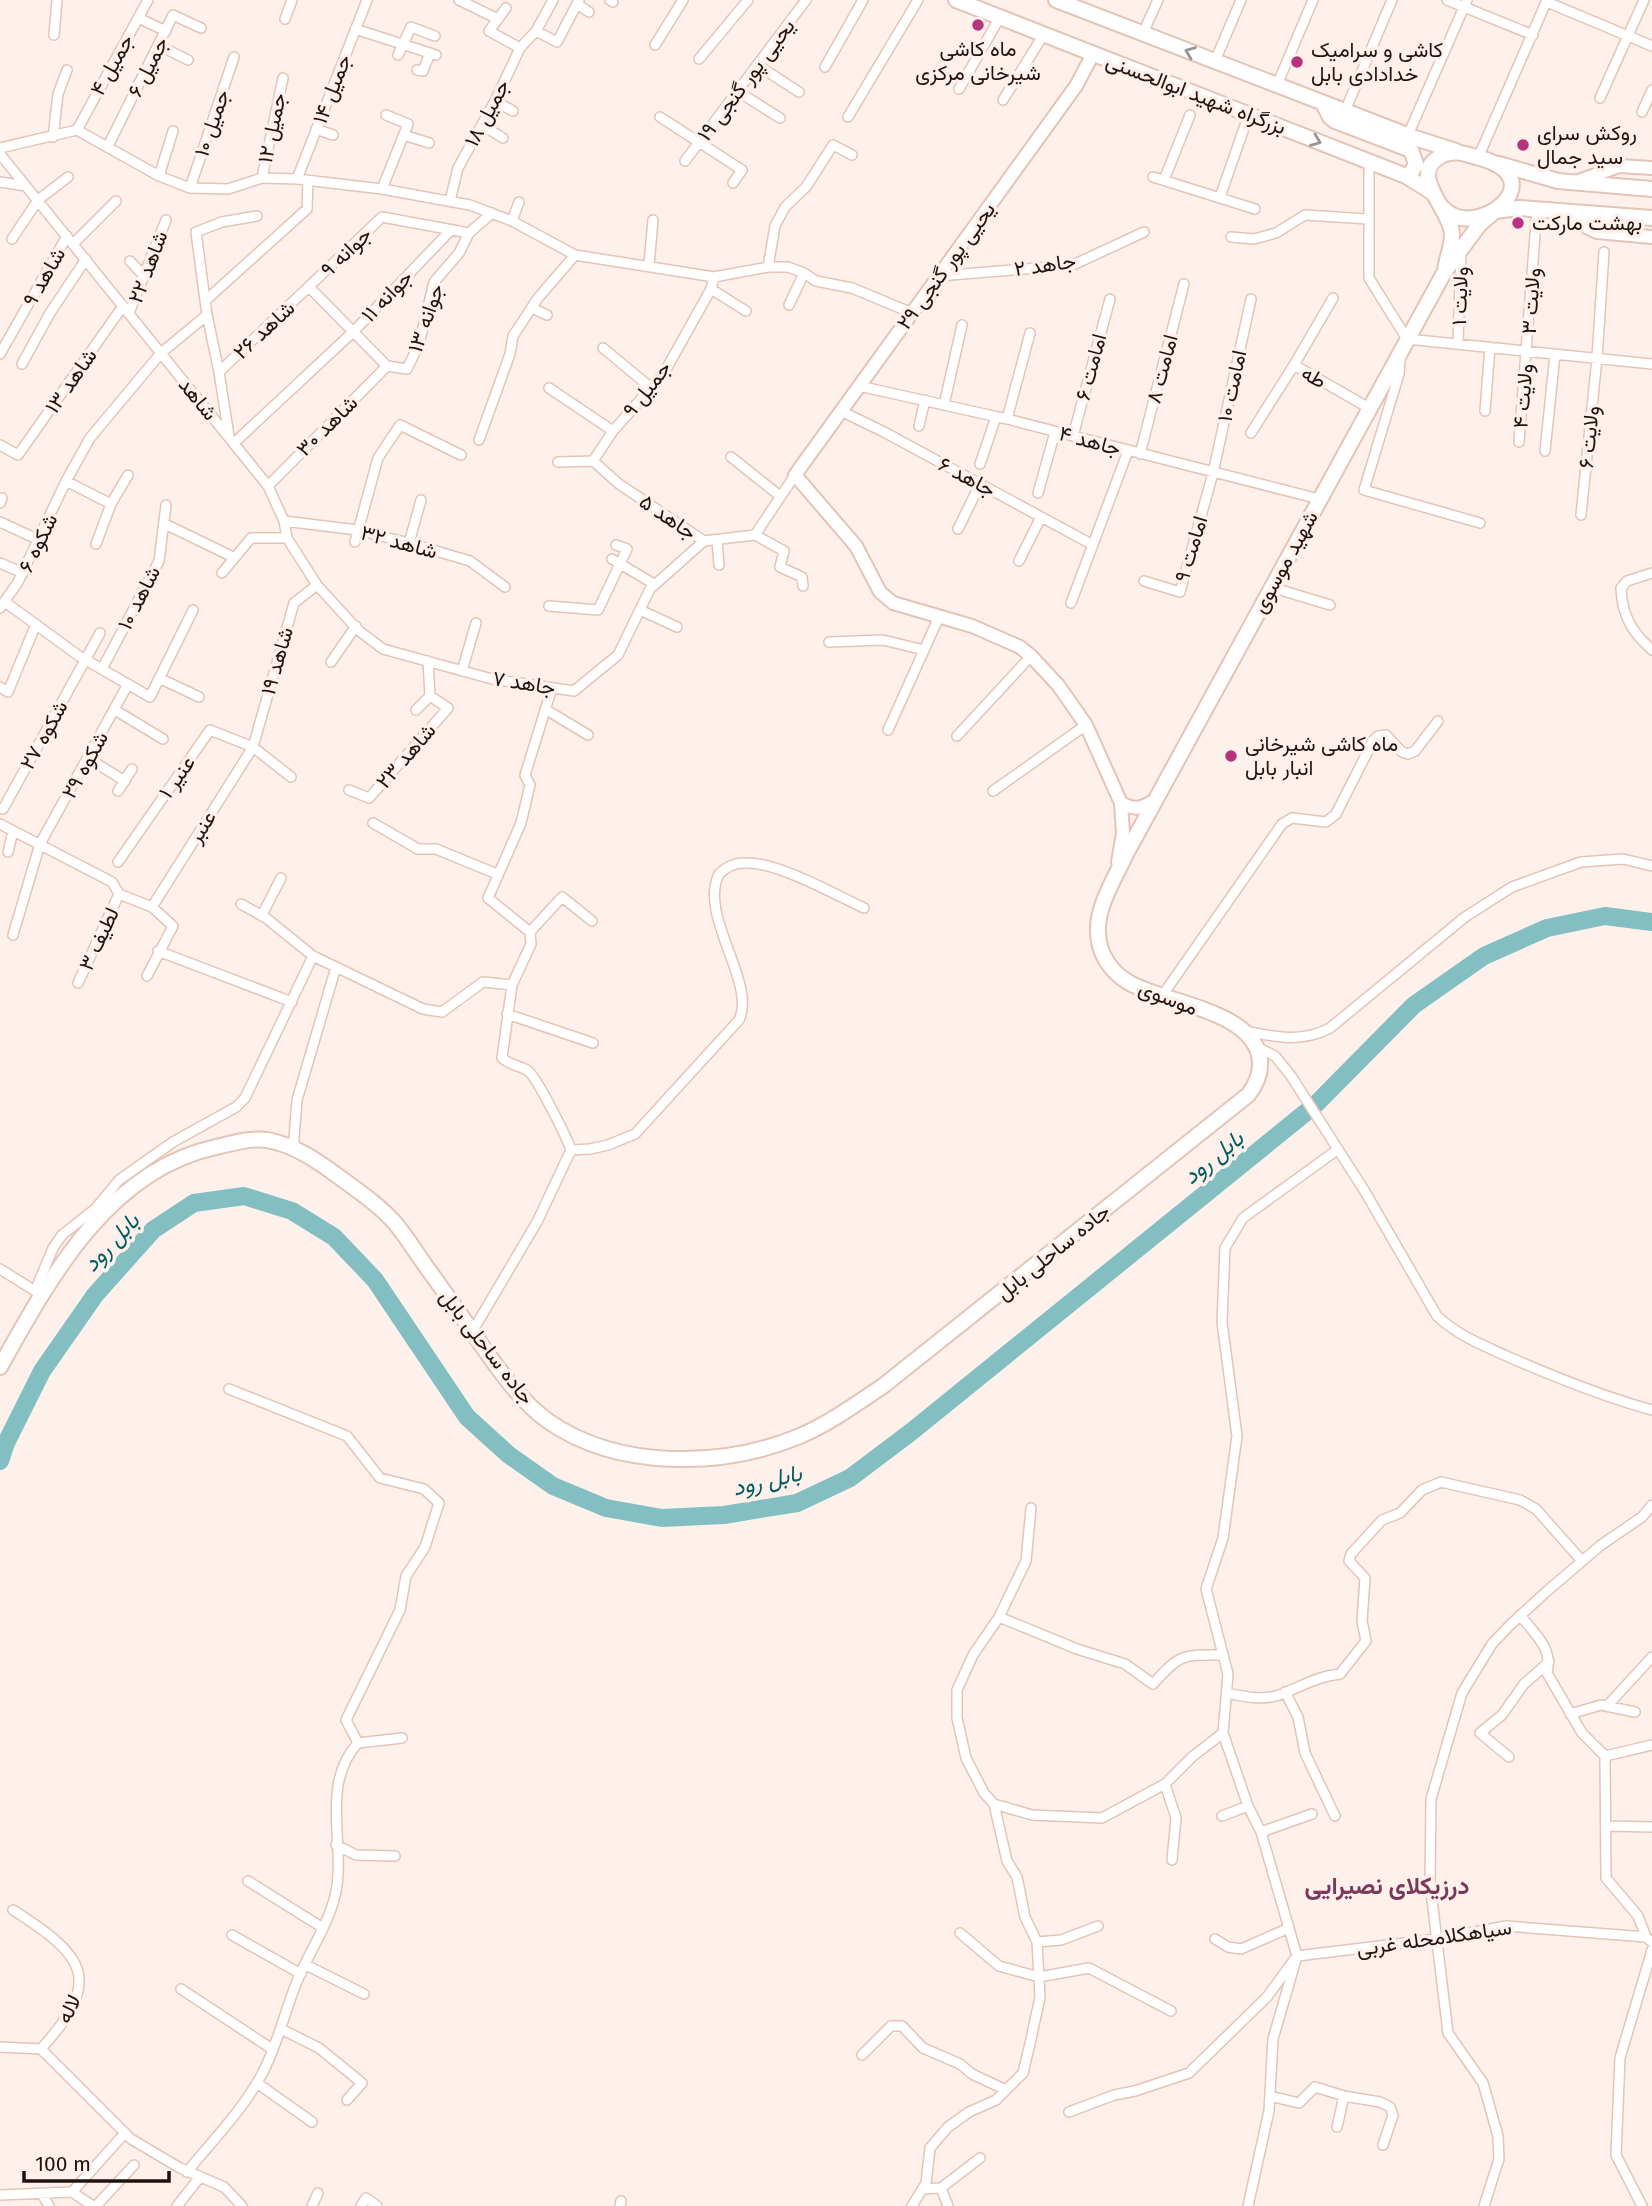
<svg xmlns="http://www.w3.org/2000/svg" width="1652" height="2206" viewBox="0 0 1652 2206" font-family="'Fira Sans',Vazirmatn,sans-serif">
<rect width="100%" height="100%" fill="#fef1eb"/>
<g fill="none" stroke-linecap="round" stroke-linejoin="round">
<path stroke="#82bec2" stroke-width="18" d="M0,1461l6,-18 36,-72 53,-76 58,-65 41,-27 50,-7 48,15 42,26 41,43 92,137 42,38 44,31 53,22 56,10 62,-3 73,-12 53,-25 61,-46 404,-327 99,-100 70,-49 63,-28 58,-12 47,6"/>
<g stroke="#e3c4b7" stroke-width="12">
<path id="minor" d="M459,0l39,19
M610,0l3,2
M1447,0l86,35
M1547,2l105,44
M577,4l12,8
M506,8l-17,23 31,17
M138,18l28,13
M285,19l7,-19
M355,29l81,26
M536,31l21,11 22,-42
M1143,33l15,-33
M54,35l3,-35
M655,45l28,-45
M160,46l28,14
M398,55l13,-28 24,9
M699,59l49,-59
M1215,61l26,-61
M757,65l42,27
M825,67l38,-67
M417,70l6,1 7,-18
M1277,85l36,-85
M959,89l41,-72
M737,91l43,27
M1600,98l44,-98
M1003,100l41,-66
M495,101l18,10
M1345,111l47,-111
M1642,112l10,-22
M660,117l82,53 -9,13
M848,117l70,-117
M482,125l21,13
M316,129l17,6
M77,130l71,-130
M404,135l25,8
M1408,135l59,-135
M53,137l5,-43 9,-24
M108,146l65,-131 28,13
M0,148l77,-18 82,46 31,12 38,1 34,-11 35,1 85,10 88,16 42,16 63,34 139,22 54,-10h20l16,6 12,8 36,7 60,25
M0,154l268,332 16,35 3,17 30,47 41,45 25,19 109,30 82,12 44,-36 32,-66 54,-48
M1478,158l69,-158
M685,161l121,-161
M1369,161v117l38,61 245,25
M159,176l14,-45
M1153,177l102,32
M262,178l21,-100
M297,179l70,-179
M1164,180l26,-65
M0,182l26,4
M190,188l44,-131
M382,189l26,-65 -22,-9
M1220,197l29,-83
M450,201l8,-33 37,-67 25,-53 16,-17 17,-31
M512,221l7,-19
M1231,237l23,2 22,-6 29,-18 63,4
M12,239l26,-39 30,-23
M73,244l43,-43
M130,261l14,15
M649,265l4,-45
M768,267l7,-41 10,-19 21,-20 27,-42 19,10
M939,276l134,-11 71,-33
M310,288l77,78 20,3 12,-25 15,-62 25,-29 10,-20 23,-20
M711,289l35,22
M205,301l102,-92 1,-29
M789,305l15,-32
M532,308l15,7
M129,313l37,-93
M1458,344l3,-93
M603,348l47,39
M0,354l67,-118
M1400,360l-1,14 -35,116 116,33
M22,364l28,-51 36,-54
M1294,365l39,-67
M219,372l163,-155 87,16
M859,386l148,33 312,80
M549,388l64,43
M944,405l18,-80
M841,411l43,21 209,113
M1485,411l5,-64
M1007,419l23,-86
M919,426l6,-26
M1251,433l43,-68 75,43
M229,436l-10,-64 -12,-57 -11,-83 26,-10 35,-6
M1073,436l37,-137
M479,440l31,-86 3,-18 25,-38 37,-43
M1519,442l18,-233
M234,443l119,-111 98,-102
M0,445l18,10 105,-149
M1545,451l10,-97
M1140,454l44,-170
M731,457l49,39
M593,461l20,-30 51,-58 47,-84 3,-12
M593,461l26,23 85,57 51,-6
M558,462l35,-1
M980,464l16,-47
M66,481l45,23
M268,486l119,-120
M1038,493l17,-61
M0,503l2,-5
M1581,515l16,-157 7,-106
M284,521l73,9 52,13 61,18 35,26
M0,522l39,18
M165,524l68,33
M958,529l22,-45
M755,535l29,16 -4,16 22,10 1,9
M755,535l40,-60
M717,541l2,24
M355,542l23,-84 22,-33 61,30
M409,543l12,-43
M96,544l15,-40 17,-29
M612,559l42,25
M1019,561l22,-44
M0,563l23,10
M222,573l29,-35h36
M1652,573l-25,8 -6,7c1,28 11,44 31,62
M1144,581l36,11 33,-119 38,-174
M1271,587l59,18
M5,602l74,54 71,41 43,-87
M1071,603l57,-152
M549,606l49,4 29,-61 -11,-4
M0,608l18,-26 48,-101 24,-43 71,-85 46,-38
M640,610l37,17
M829,642l54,-2 41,10
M331,662l25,-36
M102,669l57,-108 7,-56
M462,671l14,-48
M159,678l40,19
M0,687l8,5 28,-68
M552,688l-27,87 5,10 -9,38 -33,75 42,34 1,12 -19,41 -10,73c10,8 16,7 25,12 9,5 40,68 44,80
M545,709l43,26
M115,710l48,29
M416,710l14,-14
M888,730l51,-113
M957,736l74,-80
M89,759l36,22
M349,790l20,8 79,-90 -18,-12 -2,-35
M118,791l14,-22
M993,791l93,-66
M3,809l97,-176
M373,823l45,26h18l61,25
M0,824l112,58 7,12 33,13 21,19 -26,50
M8,852l5,-21
M118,862l92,-132 43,17 38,30
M241,904l25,14 47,38 110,53 19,3 41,-30 29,3
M152,907l101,-160 41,-144 23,-18
M262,915l19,-37
M530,932l32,-35 30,24
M13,935l27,-91 88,-160
M158,951l134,51
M78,983l41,-89
M1162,996l120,-172 10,-6 34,4 10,-8 37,-73 5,-5 8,-1 16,17 6,2 7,-3 23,-30
M507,1014l86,29
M1246,1031c29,6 56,12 84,-3l135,-111 47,-30 69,-25 42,-3 29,7
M1257,1047l18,9 16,20 73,114 73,126c21,20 48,30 74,42 46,20 93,39 141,52
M293,1150l4,-50 39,-133
M0,1269l40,25
M35,1291l18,-43 9,-13 33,-26 24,-29 54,-38 63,-35 9,-9 68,-142
M472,1332l65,-110 34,-72 19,-1 18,-4 27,-11 104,-114c18,-37 -41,-104 -20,-146 7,-7 15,-11 25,-11 32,-2 90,31 120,45
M1031,1508l-5,53 -27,56 -26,38 -16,35v28l9,40 18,35 10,11 38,11 70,3 63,-34 27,-27 31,-24
M1520,1615c15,20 33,32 27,58l35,60 23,23 1,122 32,38 8,21
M999,1617l78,32 48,15 28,20c28,-31 29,-29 70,-29
M1285,1692l13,25 7,36 30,63
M1227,1693c18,4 37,8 55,1 20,-8 36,-18 58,-20l26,-33 -4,-20 3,-43 -16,-17 2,-7 31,-34 18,-7 22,-23 19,-8 79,18 16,9 46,52
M1607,1706l45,-49
M1570,1714l31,-9 34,7
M358,1743l44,-5
M1605,1756l47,-11
M1509,1757l-29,-24 22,-18 22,-31 25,-22
M1165,1784l11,34 -4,42
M1222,1816l26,-10
M1606,1826l46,1
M1261,1832l51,-18
M336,1845l20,10 39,1
M248,1881l75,47
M960,1933l39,33 40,11 50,-9 82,43
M232,1935l69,39
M1215,1939l13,8 13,2 48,-21
M1037,1942l24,-2 37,-14
M1297,1956l140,-17 69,-13 140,11 6,5
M306,1965l58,29
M181,1989l91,60
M281,2029l38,19 43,35 -15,17
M0,2047l41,2c63,-70 44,-93 -28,-139
M41,2049l90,90 49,29 44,19 18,19
M862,2055l29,-29h11l21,22 37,16 12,10 34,16
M257,2083l55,39
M1270,2096l29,7 16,-16 29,9 36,6 10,5 3,8 -10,30
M1069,2112l45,-17 21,-4 54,-18 78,-76 27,-37
M1337,2127l7,-31
M187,2172c25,-31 56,-62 75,-98 15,-28 22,-60 34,-90 11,-29 31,-56 39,-88 12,-50 -16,-111 23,-153l-12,-23 54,-110 6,-34 19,-29 14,-44 -15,-14 -44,-11 -33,-42 -118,-47
M941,2188l39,-30
M922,2189l19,-1 7,18
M72,2192l21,14
M42,2194l7,12
M0,2195l72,-3 53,-59
M96,2206l38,-41
M177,2206l23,-29
M312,2206l6,-13
M361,2206l5,-8 11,8
M620,2206l1,-5
M912,2206l14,-23 4,-35 18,-21 21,-15 27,-12 27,-27 8,-34 9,-42 -3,-55 -12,-25 -8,-40 -10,-16 -13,-57
M1248,2206l21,-95 4,-72 24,-83 -36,-124 -13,-26 -25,-73 5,-59 -22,-85 17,-51 14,-102 -15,-114 3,-74 18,-30 94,-68
M1484,2206l15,-47 -1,-23 -15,-53 -35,-50 -18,-150 1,-84 31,-106 30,-49 18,-19 36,-33 55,-47 41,-28 10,-12
M1642,2206l-26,-51 4,-97 32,-108"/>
</g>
<g stroke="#e3c4b7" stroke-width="16">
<path id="secondary" d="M1093,54l-17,32 -281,389 61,71 24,46 13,11 79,23 48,21 11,9 27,29 28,40 35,78
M1576,182l43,-16 33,2
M1555,212l42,20 55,5
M1118,862l5,-29 -2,-30c15,8 21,5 34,-3"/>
</g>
<g stroke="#e3c4b7" stroke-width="18">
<path id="primary" d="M956,0l450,176 27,17
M1056,0l359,138 41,13
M1323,103l7,14 5,4 76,29 5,14 -5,9 -5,3
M1499,164l59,17 94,8
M1443,208c31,35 114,-28 37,-50 -12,-3 -25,-9 -37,-3 -38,18 8,54 9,79 0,13 -6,25 -7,37l34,-46 16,-14 24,-3 133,10
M0,1367c50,-89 108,-197 216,-220 17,-4 34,-9 51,-7 29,5 53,23 75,39 19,14 38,27 53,44 11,13 20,28 30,42 21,29 42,59 62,88 18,25 36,50 61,68 70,49 175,47 252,15 30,-13 56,-32 83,-50l365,-291c8,-10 13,-21 12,-34 -5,-52 -96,-57 -132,-79 -17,-10 -29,-28 -30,-48 -2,-27 17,-56 28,-80l319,-583"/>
</g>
<use href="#minor" stroke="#fff" stroke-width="9"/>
<use href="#secondary" stroke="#fff" stroke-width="12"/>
<use href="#primary" stroke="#fff" stroke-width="14"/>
</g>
<defs><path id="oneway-chevron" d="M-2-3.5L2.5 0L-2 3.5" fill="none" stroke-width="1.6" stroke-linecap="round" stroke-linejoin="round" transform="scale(1.75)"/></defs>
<g stroke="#9a9593">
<use href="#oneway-chevron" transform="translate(1190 52) rotate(-159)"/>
<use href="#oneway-chevron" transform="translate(1316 141) rotate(21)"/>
</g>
<g fill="#b6347d" stroke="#fef1eb" stroke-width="2.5">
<circle cx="978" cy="25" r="7"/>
<circle cx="1297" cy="62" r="7"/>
<circle cx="1523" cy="145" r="7"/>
<circle cx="1518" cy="223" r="7"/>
<circle cx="1231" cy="756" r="7"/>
</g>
<g text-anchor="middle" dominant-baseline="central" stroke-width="7" stroke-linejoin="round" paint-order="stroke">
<g font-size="21" fill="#1e130f" stroke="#fef1eb" text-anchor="start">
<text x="978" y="49" text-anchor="middle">ماه کاشی<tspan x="978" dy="24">شیرخانی مرکزی</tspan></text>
<text x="1311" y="50">کاشی و سرامیک<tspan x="1311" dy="24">خدادادی بابل</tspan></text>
<text x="1537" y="133">روکش سرای<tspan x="1537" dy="24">سید جمال</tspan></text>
<text x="1532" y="223">بهشت مارکت</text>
<text x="1245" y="744">ماه کاشی شیرخانی<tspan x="1245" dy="24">انبار بابل</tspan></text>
</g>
<g font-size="21" fill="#1e130f" stroke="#fef1eb">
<text transform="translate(112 65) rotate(-61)">جمیل ۴</text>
<text transform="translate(148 67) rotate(-63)">جمیل ۶</text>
<text transform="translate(746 80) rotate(-53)">یحیی پور گنجی ۱۹</text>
<text transform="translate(332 89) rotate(-69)">جمیل ۱۴</text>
<text transform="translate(1196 94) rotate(21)">بزرگراه شهید ابوالحسنی</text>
<text transform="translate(487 113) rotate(-62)">جمیل ۱۸</text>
<text transform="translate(212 123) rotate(-71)">جمیل ۱۰</text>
<text transform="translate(272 128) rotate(-78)">جمیل ۱۲</text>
<text transform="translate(346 252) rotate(-44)">جوانه ۹</text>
<text transform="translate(1045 265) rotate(-8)">جاهد ۲</text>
<text transform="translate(946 266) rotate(-54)">یحیی پور گنجی ۲۹</text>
<text transform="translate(148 267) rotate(-69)">شاهد ۲۲</text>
<text transform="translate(44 277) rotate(-60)">شاهد ۹</text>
<text transform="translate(387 296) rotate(-46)">جوانه ۱۱</text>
<text transform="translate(1460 296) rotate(-88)">ولایت ۱</text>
<text transform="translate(1531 301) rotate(-86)">ولایت ۳</text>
<text transform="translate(426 318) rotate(-71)">جوانه ۱۳</text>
<text transform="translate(264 330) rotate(-43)">شاهد ۲۶</text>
<text transform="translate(1091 367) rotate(-75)">امامت ۶</text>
<text transform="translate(1162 369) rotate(-75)">امامت ۸</text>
<text transform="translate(1314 377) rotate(30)">طه</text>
<text transform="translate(71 381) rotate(-55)">شاهد ۱۳</text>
<text transform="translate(1232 386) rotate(-78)">امامت ۱۰</text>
<text transform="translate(647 389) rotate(-52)">جمیل ۹</text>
<text transform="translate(1523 396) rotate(-85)">ولایت ۴</text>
<text transform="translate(198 399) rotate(51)">شاهد</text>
<text transform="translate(327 426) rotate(-45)">شاهد ۳۰</text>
<text transform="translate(1589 437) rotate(-84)">ولایت ۶</text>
<text transform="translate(1090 441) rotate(15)">جاهد ۴</text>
<text transform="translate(967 477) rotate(28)">جاهد ۶</text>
<text transform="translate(668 517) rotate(34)">جاهد ۵</text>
<text transform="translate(399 542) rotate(15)">شاهد ۳۲</text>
<text transform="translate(38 543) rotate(-64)">شکوه ۶</text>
<text transform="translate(1191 549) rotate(-73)">امامت ۹</text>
<text transform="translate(1285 562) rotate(-61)">شهید موسوی</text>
<text transform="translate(139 598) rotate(-63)">شاهد ۱۰</text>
<text transform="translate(277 661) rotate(-74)">شاهد ۱۹</text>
<text transform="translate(524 683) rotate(9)">جاهد ۷</text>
<text transform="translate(44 735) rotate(-61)">شکوه ۲۷</text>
<text transform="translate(406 756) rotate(-49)">شاهد ۲۳</text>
<text transform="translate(85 765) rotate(-61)">شکوه ۲۹</text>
<text transform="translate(177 777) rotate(-55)">عنیر ۱</text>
<text transform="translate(202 827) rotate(-58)">عنبر</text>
<text transform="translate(99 939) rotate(-65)">لطیف ۳</text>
<text transform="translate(1168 998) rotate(21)">موسوی</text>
<text transform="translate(1053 1252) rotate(-39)">جاده ساحلی بابل</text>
<text transform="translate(487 1347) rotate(52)">جاده ساحلی بابل</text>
<text transform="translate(1434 1938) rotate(-8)">سیاهکلامحله غربی</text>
<text transform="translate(69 2009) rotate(-63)">لاله</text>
</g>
<g font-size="23" font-style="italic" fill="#005c62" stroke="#fef1eb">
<text transform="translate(1213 1157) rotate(-39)">بابل رود</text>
<text transform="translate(111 1242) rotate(-47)">بابل رود</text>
<text transform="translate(767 1480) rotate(-13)">بابل رود</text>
</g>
<g font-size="24" font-weight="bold" fill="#7a395a" stroke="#fef1eb">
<text x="1387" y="1886">درزیکلای نصیرایی</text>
</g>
</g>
<path d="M24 2171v10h145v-10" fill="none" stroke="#1e130f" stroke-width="3.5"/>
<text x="35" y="2171" font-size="21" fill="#1e130f" stroke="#fef1eb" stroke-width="5" paint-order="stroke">100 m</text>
</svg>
